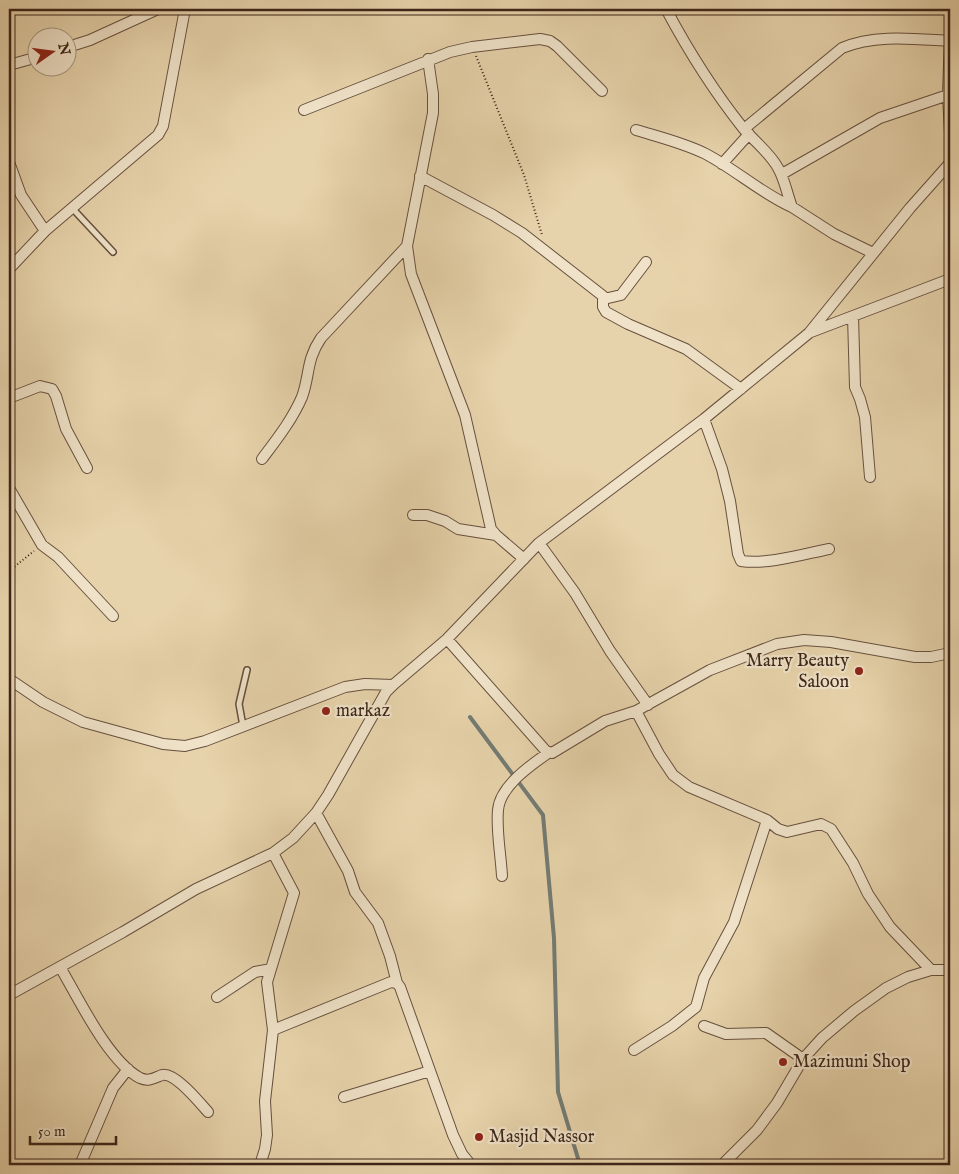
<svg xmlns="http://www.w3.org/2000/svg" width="959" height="1174" viewBox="0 0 959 1174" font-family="'IM FELL English',serif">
<rect width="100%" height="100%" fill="#e7d3ab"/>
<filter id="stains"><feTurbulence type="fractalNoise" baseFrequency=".004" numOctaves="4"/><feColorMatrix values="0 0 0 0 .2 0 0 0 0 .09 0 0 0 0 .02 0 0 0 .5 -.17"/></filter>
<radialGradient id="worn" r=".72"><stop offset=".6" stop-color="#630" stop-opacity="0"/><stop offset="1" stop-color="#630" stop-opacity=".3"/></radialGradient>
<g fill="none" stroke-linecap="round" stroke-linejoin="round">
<path stroke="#737c75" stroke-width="4" d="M470,717l73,98 11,123 4,154 22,73"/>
<g stroke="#67503e" stroke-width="8">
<path id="service" d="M72,208l41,44
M243,726l-4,-22 8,-34"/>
</g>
<g stroke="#67503e" stroke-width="12">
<path id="minor" d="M666,9c23,43 46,80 77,119 11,13 27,25 35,40 7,12 9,26 14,39l42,27 39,19
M950,36l-2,59 2,38
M68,47l22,-7 68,-31
M428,59l5,35v19l-26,133 4,28 54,141 26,114 5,6 28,24
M9,65l29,-8
M304,110l146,-58 22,-5 68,-8 10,2 7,5 45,45
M744,129l98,-81c33,-14 72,-9 108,-7
M636,130c23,7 48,13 70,24 30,16 55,39 86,53
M9,162l12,33 24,36
M722,164l27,-30
M782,174l98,-56 68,-23
M420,176l73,39 29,18 81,63v11l3,5 22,12 58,25 55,40
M9,269l36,-38 113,-96 5,-9 22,-117
M604,299l17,-4 25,-33
M853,316l2,71 5,12 5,18 5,60
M811,332l139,-53
M9,398l31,-12 12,3 4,7 10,33 21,39
M704,419l18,50 8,32 8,53 3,7c26,4 63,-7 88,-12
M262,459c15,-20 30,-39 40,-62 8,-22 4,-37 19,-59l86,-92
M9,488l33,57 16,12 55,59
M413,515h14l18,6 13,8 38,6
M539,543l36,50 35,58 38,54
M447,639l99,112 6,2 53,-32 31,-10 74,-41 67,-26 27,-4 27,2 84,15h16l19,-4
M9,679l34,23 40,20 80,22 22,2 20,-5 140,-54 20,-3 28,1
M636,711l23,43 14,21 16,12 78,33 11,9 9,3 34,-8 10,5 22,34 15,31 22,33 41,43
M316,813l32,58 7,21 23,31 12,33 7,27
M502,876c-1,-20 -6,-46 -4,-66 2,-24 33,-45 50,-57
M60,967c19,32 48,94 80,111 9,4 14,0 22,-3 13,-3 38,28 46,37
M9,995l114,-63 73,-43 77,-36 20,-15 23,-25 12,-18 58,-103 7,-7 54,-46 92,-96 165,-124 105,-86 101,-125 40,-45
M217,997l38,-25 16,-3
M704,1026l22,8 40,-1 37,26
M273,1030l118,-48 6,1 3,4 53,148 9,19 9,11
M634,1050l38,-24 24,-19 8,-29 30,-56 33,-102
M344,1097l86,-26
M80,1165l33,-77 15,-19
M260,1165l5,-16 2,-14 -2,-34 8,-71 -6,-48 27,-89 -21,-40
M722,1165l35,-35 20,-27 26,-44 19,-21 32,-27 32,-23 22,-11 23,-7h19"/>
</g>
<path stroke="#3c251a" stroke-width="2" stroke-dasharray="1 2.5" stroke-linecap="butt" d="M476,56l48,119 18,60
M9,571l25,-20"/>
<use href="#service" stroke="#efe2c8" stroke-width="5"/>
<use href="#minor" stroke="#efe2c8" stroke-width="10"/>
</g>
<g fill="#8f2418" stroke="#efe2c8" stroke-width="2">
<circle cx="859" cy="671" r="5"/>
<circle cx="326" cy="711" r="5"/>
<circle cx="783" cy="1062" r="5"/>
<circle cx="479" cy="1137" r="5"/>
</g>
<g text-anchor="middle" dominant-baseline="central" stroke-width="4.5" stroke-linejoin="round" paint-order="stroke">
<g font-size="18" fill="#3c251a" stroke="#efe2c8" text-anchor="start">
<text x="849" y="661" text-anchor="end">Marry Beauty<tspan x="849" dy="21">Saloon</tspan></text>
<text x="336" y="711">markaz</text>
<text x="793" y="1062">Mazimuni Shop</text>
<text x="489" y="1137">Masjid Nassor</text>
</g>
</g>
<rect width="959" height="1174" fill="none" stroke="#e7d3ab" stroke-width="30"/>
<rect x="10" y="10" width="939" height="1154" fill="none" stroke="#3c251a" stroke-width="2.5"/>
<rect x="15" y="15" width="929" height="1144" fill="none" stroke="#3c251a"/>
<g transform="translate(52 52) rotate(76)"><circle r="24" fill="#efe2c8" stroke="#a79682"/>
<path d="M0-4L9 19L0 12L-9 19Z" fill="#8f2418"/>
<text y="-8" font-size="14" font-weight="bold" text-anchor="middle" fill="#3c251a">N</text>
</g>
<path d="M30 1136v8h86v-8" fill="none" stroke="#3c251a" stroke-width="2.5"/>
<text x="38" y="1136" font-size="15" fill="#3c251a" stroke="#efe2c8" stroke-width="4" paint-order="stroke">50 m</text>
<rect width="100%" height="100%" filter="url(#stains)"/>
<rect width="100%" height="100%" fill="url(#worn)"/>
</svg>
